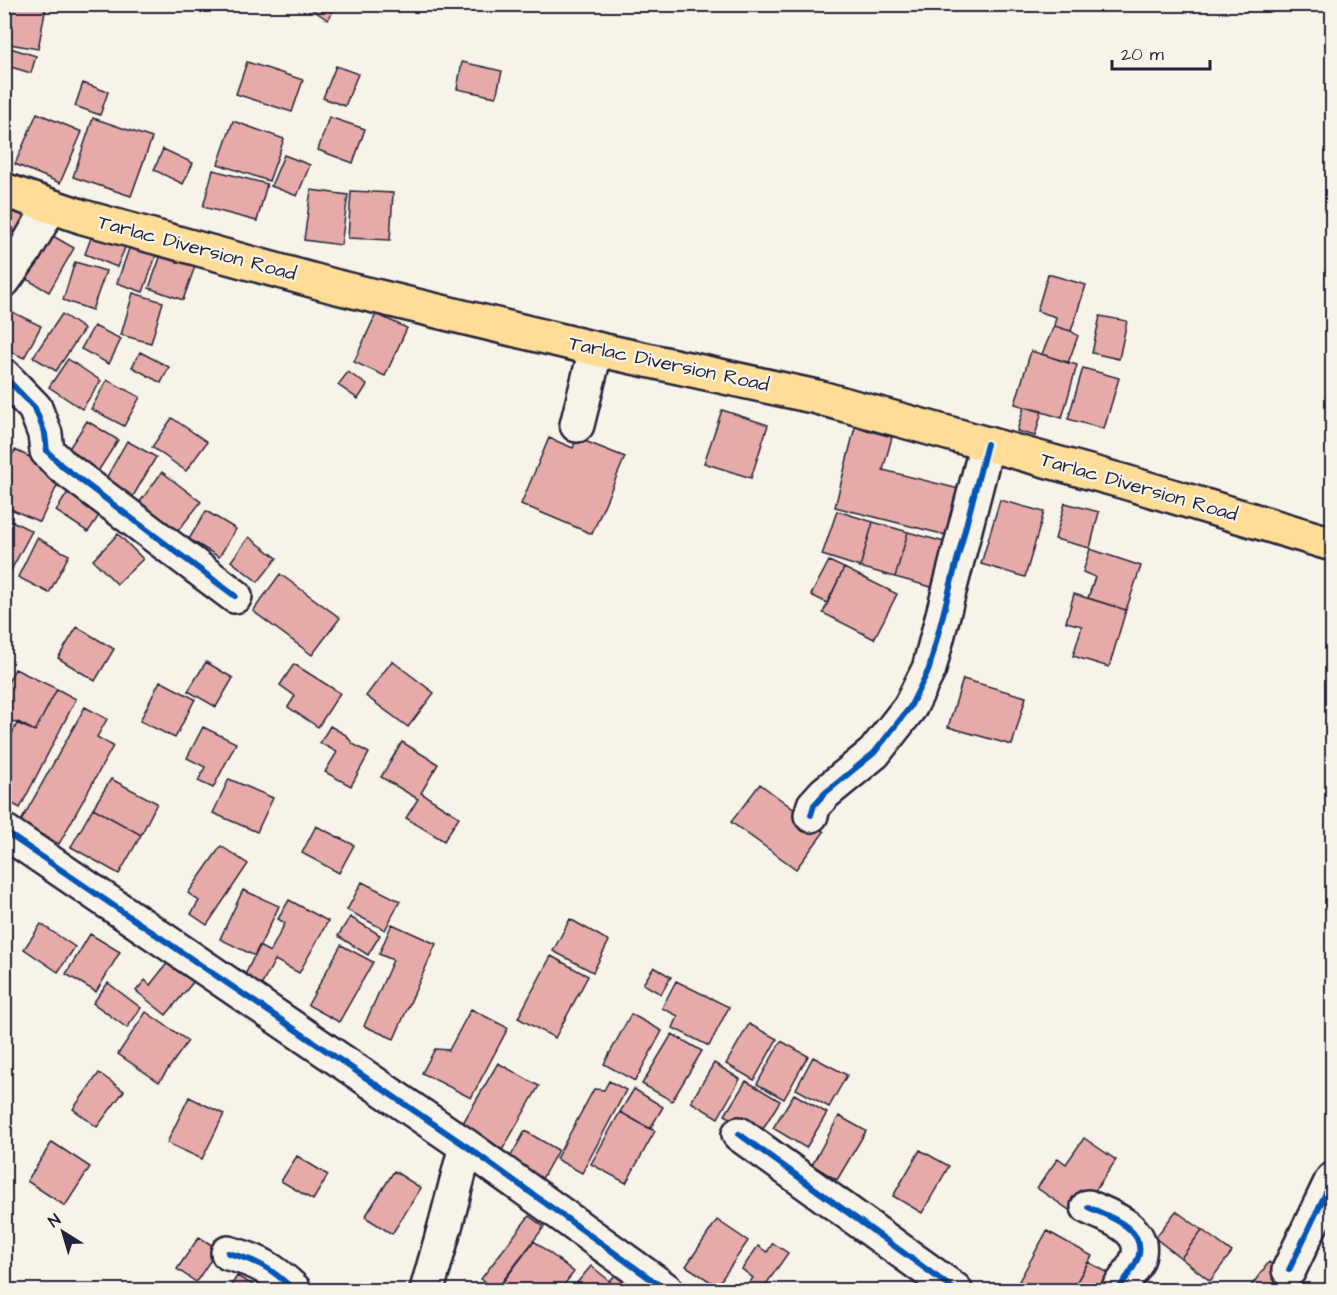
<svg xmlns="http://www.w3.org/2000/svg" width="1337" height="1295" viewBox="0 0 1337 1295" font-family="'Architects Daughter',sans-serif">
<rect width="100%" height="100%" fill="#f7f3e8"/>
<filter id="ink" filterUnits="userSpaceOnUse"><feTurbulence type="fractalNoise" baseFrequency=".0167" numOctaves="2"/><feDisplacementMap in="SourceGraphic" scale="12" xChannelSelector="R" yChannelSelector="G"/><feConvolveMatrix kernelMatrix="1 2 1 2 8 2 1 2 1" color-interpolation-filters="sRGB"/></filter>
<g filter="url(#ink)">
<path fill="#e6aba8" stroke="#22223b" stroke-width="1.5" d="M4,4l42,3 -8,42 -34,-6z
M308,4h29l-9,16 -21,-14z
M4,46l32,10 -5,17 -27,-8z
M247,62l56,18 -11,32 -56,-18z
M462,62l40,9 -6,26 -39,-8z
M336,66l22,8 -13,32 -22,-8z
M83,83l25,9 -8,23 -25,-9z
M37,113l45,19 -22,51 -45,-19z
M329,117l36,12 -12,34 -35,-13z
M93,118l59,20 -21,58 -58,-19z
M233,121l51,18 -15,42 -51,-17z
M163,149l30,14 -10,21 -29,-14z
M284,155l26,10 -13,31 -26,-10z
M213,170l54,14 -10,37 -54,-14z
M311,190l37,5 -7,50 -37,-5z
M351,191l42,2 -3,47 -42,-2z
M4,195l28,18 -15,22 -13,-8z
M94,230l33,13 -10,24 -32,-13z
M46,232l28,16 -25,44 -28,-16z
M131,243l26,10 -14,39 -26,-9z
M161,255l34,11 -12,34 -34,-12z
M75,262l31,9 -14,39 -29,-10z
M1048,274l38,11 -15,46 -17,-5 2,-9 -19,-6z
M133,293l30,9 -12,41 -30,-8z
M4,308l37,18 -17,32 -20,-10z
M62,314l22,15 -28,42 -23,-14z
M376,314l31,14 -22,48 -31,-14z
M1100,316l27,5 -8,38 -27,-6z
M94,326l27,13 -12,25 -28,-15z
M1054,326l17,5 7,5 -10,27 -26,-9z
M1031,351l46,14 -15,53 -47,-14z
M140,352l29,15 -8,16 -29,-16z
M68,359l33,22 -19,28 -33,-22z
M1083,368l36,10 -15,51 -36,-10z
M348,372l19,13 -9,14 -20,-14z
M107,380l33,17 -16,29 -33,-17z
M1024,407l18,4 -7,25 -18,-5z
M722,410l46,15 -17,53 -47,-15z
M172,418l35,24 -21,29 -34,-24z
M87,421l31,19 -21,33 -31,-20z
M855,427l37,10 -9,33 84,21 -13,46 -119,-30z
M549,438l24,10 4,-10 48,19 -33,77 -71,-30z
M127,441l29,16 -24,41 -28,-16z
M15,450l48,23 -23,49 -36,-16v-35z
M162,472l39,30 -24,30 -38,-29z
M71,487l33,21 -16,24 -32,-21z
M1000,500l44,12 -19,65 -44,-13z
M1065,503l34,9 -9,36 -35,-9z
M206,511l30,18 -17,28 -30,-18z
M837,511l36,11 -13,45 -38,-12z
M4,517l28,14 -22,41 -6,-3z
M873,522l35,10 -13,45 -35,-10z
M908,532l47,13 -13,45 -47,-13z
M118,534l25,25 -26,25 -24,-24z
M249,537l28,21 -19,24 -27,-21z
M37,538l32,17 -20,38 -31,-16z
M1090,549l51,17 -15,44 -38,-12 7,-21 -12,-5z
M829,561l15,7 -17,35 -16,-8z
M844,568l53,26 -23,45 -51,-26z
M280,574l60,44 -28,37 -59,-44z
M1074,594l52,16 -17,57 -36,-11 9,-30 -16,-4z
M77,627l37,22 -19,32 -37,-23z
M392,661l42,32 -26,34 -42,-31z
M206,662l27,16 -17,29 -28,-16z
M294,664l46,29 -22,34 -30,-20 7,-11 -15,-11z
M15,669l42,20 -22,42 -31,-13v-28z
M963,679l63,18 -14,48 -64,-18z
M160,681l35,18 -20,39 -35,-17z
M57,689l19,10 -56,109 -16,-9v-50l14,-27 17,9z
M85,707l22,12 -10,18 16,9 -54,98 -39,-21z
M330,726l16,9 7,9 16,9 -18,33 -26,-14 12,-20 -17,-9z
M203,727l33,16 -23,45 -15,-7 7,-14 -18,-9z
M402,742l36,22 -17,29 38,24 -15,24 -38,-23 12,-19 -37,-22z
M111,779l46,24 -16,32 -48,-27z
M229,779l44,19 -16,34 -44,-19z
M760,784l64,48 -28,37 -65,-47z
M93,808l48,27 -22,39 -48,-27z
M316,826l38,19 -15,28 -37,-20z
M221,846l27,18 -41,61 -16,-11 8,-13 -11,-8z
M362,882l38,19 -15,29 -38,-20z
M243,890l36,16 -24,50 -35,-17z
M289,900l39,21 -29,52 -24,-13 -14,26 -17,-9 15,-31 11,6 15,-29 -7,-4z
M350,917l30,18 -12,20 -30,-19z
M570,919l39,22 -16,31 -40,-21z
M41,924l34,23 -17,25 -34,-23z
M392,924l44,20 -42,95 -30,-13 29,-66 -14,-6z
M90,934l30,18 -24,40 -30,-18z
M341,945l32,17 -34,60 -31,-17z
M551,956l37,20 -33,62 -37,-20z
M169,961l25,20 -28,34 -30,-24 9,-11 5,5z
M654,967l17,10 -10,17 -18,-10z
M676,981l53,26 -20,39 -36,-18 5,-12 -16,-8z
M108,983l33,25 -14,20 -34,-25z
M471,1009l37,19 -37,70 -49,-25 13,-24 14,1z
M146,1012l42,29 -29,41 -41,-28z
M631,1014l31,17 -27,50 -31,-17z
M749,1024l28,15 -23,41 -28,-16z
M672,1034l30,17 -30,50 -30,-17z
M781,1041l27,15 -24,43 -27,-15z
M813,1057l34,18 -18,32 -33,-18z
M498,1063l41,23 -38,66 -41,-24z
M714,1063l26,16 -22,39 -27,-16z
M99,1073l25,18 -27,36 -24,-18z
M609,1081l17,9 -44,83 -26,-14 38,-70 10,1z
M746,1081l34,20 -21,34 -34,-20z
M634,1089l29,18 -13,22 -30,-17z
M794,1094l33,19 -21,35 -33,-20z
M189,1097l35,17 -22,45 -35,-16z
M620,1112l35,19 -29,52 -35,-19z
M839,1116l27,15 -29,49 -25,-15z
M525,1131l33,19 -18,32 -33,-19z
M1084,1138l32,22 -38,56 -41,-28 21,-30 8,6z
M52,1142l38,25 -25,39 -38,-25z
M920,1150l29,16 -27,47 -29,-17z
M297,1156l31,19 -15,25 -32,-19z
M394,1171l27,17 -29,46 -27,-17z
M1176,1211l26,19 -21,28 -26,-20z
M529,1216l15,11 -48,63 -15,-11z
M717,1220l31,21 -31,45 -31,-20z
M1202,1230l30,22 -22,29 -29,-23z
M1047,1231l45,25 -20,34h-36l-17,-9z
M199,1237l19,12 -22,33 -19,-13z
M534,1241l40,31 -14,18h-63z
M773,1243l15,10 -26,37h-18l9,-12 -11,-9 16,-23 9,6z
M1088,1262l28,15 -7,13h-37z
M1269,1262l29,22 -5,6h-45z
M591,1266l19,15 -8,9h-31z
M615,1275l18,15h-31z
M237,1276l25,14h-34z"/>
<g fill="none" stroke-linecap="round" stroke-linejoin="round">
<g stroke="#22223b" stroke-width="38">
<path id="minor" d="M4,280l20,-28 26,-45
M4,376l31,32 10,26 2,17 15,15 173,130
M577,425l19,-76
M811,815l3,-10 11,-12 49,-40 36,-46 19,-38 58,-225
M4,831l462,315 200,144
M739,1134l216,156
M1088,1207c19,9 56,20 51,47 -2,12 -15,26 -21,36
M228,1253c30,8 43,15 66,37
M1289,1270l43,-90
M427,1290l19,-67 20,-77"/>
</g>
<g stroke="#22223b" stroke-width="38">
<path id="major" d="M4,190l79,27 254,70 259,62 221,48 308,85 207,62"/>
</g>
<use href="#minor" stroke="#f7f3e8" stroke-width="33"/>
<use href="#major" stroke="#ffdd96" stroke-width="33"/>
<g stroke="#f7f3e8" stroke-width="10">
<path id="cycleway" d="M4,376l31,32 10,26 2,17 15,15 173,130
M811,815l3,-10 11,-12 49,-40 36,-46 19,-38 58,-225
M4,831l462,315 200,144
M739,1134l216,156
M1088,1207c19,9 56,20 51,47 -2,12 -15,26 -21,36
M228,1253c30,8 43,15 66,37
M1289,1270l43,-90"/>
</g>
<use href="#cycleway" stroke="#0057b8" stroke-width="6"/>
</g>
</g>
<g text-anchor="middle" dominant-baseline="central" stroke-width="4.5" stroke-linejoin="round" paint-order="stroke">
<g font-size="20" fill="#22223b" stroke="#f7f3e8">
<text transform="translate(197 248) rotate(15)">Tarlac Diversion Road</text>
<text transform="translate(669 364) rotate(12)">Tarlac Diversion Road</text>
<text transform="translate(1139 487) rotate(16)">Tarlac Diversion Road</text>
</g>
</g>
<rect width="1337" height="1295" fill="none" stroke="#f7f3e8" stroke-width="24"/>
<rect x="12" y="12" width="1313" height="1271" fill="none" stroke="#22223b" stroke-width="2" filter="url(#ink)"/>
<g transform="translate(63 1232) rotate(323)" stroke="#f7f3e8" stroke-width="4.5" paint-order="stroke">
<path d="M0-4.5L10 22L0 15L-10 22Z" fill="#22223b"/>
<text y="-9" font-size="16" font-weight="bold" text-anchor="middle" fill="#22223b">N</text>
</g>
<path d="M1112 60v9h98v-9" fill="none" stroke="#22223b" stroke-width="3"/>
<text x="1121" y="60" font-size="18" fill="#22223b" stroke="#f7f3e8" stroke-width="4.5" paint-order="stroke">20 m</text>
</svg>
